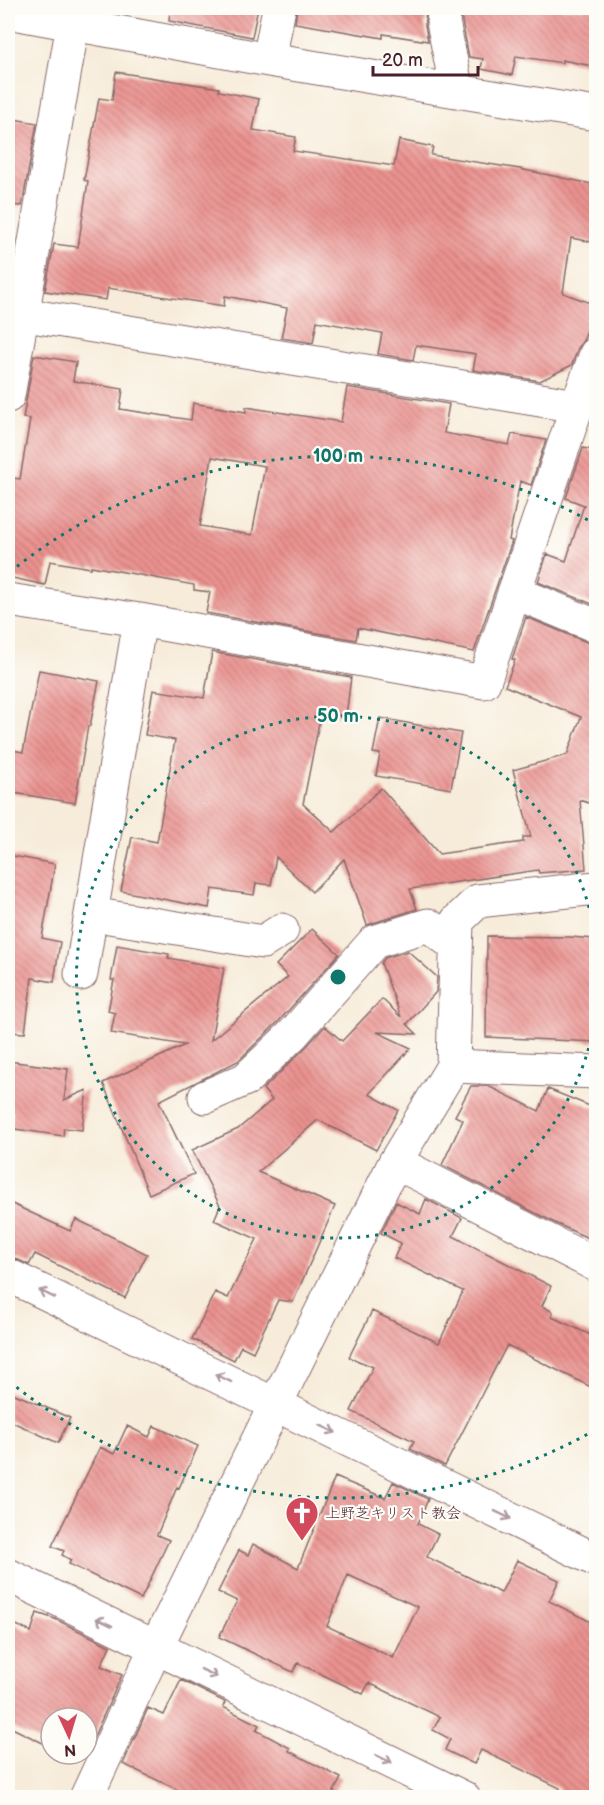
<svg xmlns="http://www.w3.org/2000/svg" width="604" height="1805" viewBox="0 0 604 1805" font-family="'Balsamiq Sans','Klee One',sans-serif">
<defs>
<pattern id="building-back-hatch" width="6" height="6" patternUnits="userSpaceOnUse" patternTransform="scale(1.5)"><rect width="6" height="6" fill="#eb9390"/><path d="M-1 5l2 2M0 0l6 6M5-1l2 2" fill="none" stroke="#c07776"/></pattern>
</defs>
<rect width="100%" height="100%" fill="#fdfcf7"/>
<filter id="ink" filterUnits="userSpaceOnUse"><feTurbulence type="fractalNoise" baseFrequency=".0167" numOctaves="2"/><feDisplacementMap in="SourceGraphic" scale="12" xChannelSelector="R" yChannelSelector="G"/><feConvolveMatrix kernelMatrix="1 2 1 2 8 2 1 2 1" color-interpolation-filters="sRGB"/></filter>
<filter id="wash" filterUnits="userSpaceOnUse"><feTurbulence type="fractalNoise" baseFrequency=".008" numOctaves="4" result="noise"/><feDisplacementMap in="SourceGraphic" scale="24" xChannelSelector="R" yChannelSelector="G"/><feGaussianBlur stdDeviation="1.35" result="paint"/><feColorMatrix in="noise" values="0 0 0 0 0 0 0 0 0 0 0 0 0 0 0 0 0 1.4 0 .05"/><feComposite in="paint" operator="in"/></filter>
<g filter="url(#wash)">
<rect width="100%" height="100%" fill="#f7ecda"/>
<g id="blocks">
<path fill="url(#building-back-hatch)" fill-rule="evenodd" d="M170,8h88l-6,29 -83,-16z
M297,8h129l-1,17 3,16 -45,-7v4l-88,-15z
M463,8h134v59l-35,-7v3l-46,-7 -4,19 -31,-6 2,-10 -14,-2 -7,-36z
M116,72l103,16v3l40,8 -6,31 43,7 -3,14 101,15 5,-26 34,7 -2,8 89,14 77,16v58l-26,-5 -8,55 33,12 -12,34 -6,9 -6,17 -32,16 -67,-11 3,-16 -60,-9 -3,15 -35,-6 4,-21 -65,-12 -4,22 -32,-5 6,-30 -62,-12 -1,10 -116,-18 -2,12 -61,-9 9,-47 24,3 10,-66 -4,-1 15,-82 13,2z
M8,118l29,5 -15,83 -14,-1z
M8,237l8,2 -8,46z
M34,355l42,7 -3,19 50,8 -3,20 71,11 2,-17 53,9v-5l95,15 6,-35 102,17 -5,29 65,12 3,-11 34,6 -15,45 -11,-4 -11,59 3,1 -38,111 -116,-24 -2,12 -150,-27 4,-21 -16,-2v-5l-103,-19v2l-41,-7 -5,24 -37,-8v-51l6,-48 6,1 10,-60 -7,-1zM212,457l53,9 -13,69 -52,-9z
M583,448l14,3v155l-59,-24 9,-28 19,7 18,-56 -18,-7z
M526,617l63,26 8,1v162l-17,-6 6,69 -47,4 -1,-3 -128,19 7,20 -50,16 -23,-66 -32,33 -36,-35 -5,28 -15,-2 -2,12 -42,-6 -3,19 -88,-17 11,-54 25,5 18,-102 -30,-5 8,-45 51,8 8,-46 139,25 -5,39 -25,-3 -18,91 31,28 47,-44 58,66 84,-12v-5h8l-18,-67 54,-15 14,-38 -76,-31 10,-26 -3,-1z
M39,670l60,11 -9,45h-2l-13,77 -67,-11v-43l15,3z
M380,718l81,15 -10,56 -75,-13 4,-22 -7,-1z
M8,855l47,9 -13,74 18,4 -6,40 -22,-4 -7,55 -17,-1z
M312,929l27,25 -60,67 -41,40 -79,40 35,73 -45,20 -46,-111 82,-38 -74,-12 4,-20 -7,-2 6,-31h-3l6,-35 52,9 -1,4 56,10 -13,72 77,-63 -12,-12z
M487,936l84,1 23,2 -2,58 5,1v44l-111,-5z
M408,951l29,26 -1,15 -29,32 10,10 -40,-2 34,16 -42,46 29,16 -22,40 -58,-30 -60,52 77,34 -42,96 -15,-2 -25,52 -12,-6 -7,14 -42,-21 23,-47 13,6 29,-59 -43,-19 6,-14 -28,-56 46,-21 34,-29 -9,-11 43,-42 19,-21 17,15 40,-42 19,18 -20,-54 4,-5z
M8,1061l60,8 -4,31 23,-10 -5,40 -18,-2 -1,8 -55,-8v-2l3,-1 2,-14h-5z
M471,1086h17l51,25 9,-22 49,20v133l-40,-18 -115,-59 21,-45 -8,-4z
M426,1199l36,19 -9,18 98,50 -9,20 11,6 -1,5 45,21v52l-90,-45 -62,121 -35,-17 4,-8 -63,-30 22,-44 -24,-10 23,-46 67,32 24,-52 -69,-33 7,-15 -20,-10 15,-31 24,12z
M8,1202l62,29 6,-12 71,35 -22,44 -90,-44 -6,11 -21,-10z
M8,1391l62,27 -12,25 -50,-23z
M127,1426l22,11 5,-11 44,20 -19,42 -2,-1 -20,48 12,5 -28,59 -72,-35 2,-4 -9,-5 2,-4 -12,-5 48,-99 14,7z
M335,1477l50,21 8,-16 35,17 -10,25 20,10 -11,23 74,36 16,-33 42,20 -10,21 48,24v172h-41l4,-9 -79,-38 -7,14 -29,-14 5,-11 -17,-9 7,-13 -71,-34 -6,11 -65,-31 -5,9 -74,-35 18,-36 -19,-9 21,-42 9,5 5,-11 45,24zM348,1575l70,32 -25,51 -66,-32z
M37,1613l18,6 55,27 -9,20 21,9 -33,72h-2v-29h-36v29l-43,-21v-105l23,11z
M181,1680l44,22 -2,5 36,18 -3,5 34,18 -1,3 52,27 -10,19h-138l-70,-33 25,-56 16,7z"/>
</g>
</g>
<g filter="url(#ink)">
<use href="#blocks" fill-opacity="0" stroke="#876768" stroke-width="1.5"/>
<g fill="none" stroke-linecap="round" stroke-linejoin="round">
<g stroke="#876768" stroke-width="35">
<path id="minor" d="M445,8l-2,14 14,69
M8,12l261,48 327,54
M269,60l10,-52
M8,312l569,94
M8,396l65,-372
M514,592l82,34
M8,600l132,20 344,62 93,-276 19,-52
M91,914l172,28 19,-12
M81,974l59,-354
M453,1066l4,-145 21,-20 118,-13
M205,1097l41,-18 47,-45 81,-92 54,-17 28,21
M395,1162l201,103
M8,1275l588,285
M8,1575l456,223
M86,1798l70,-151 239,-485 58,-96 143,6"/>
</g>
<use href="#minor" stroke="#fff" stroke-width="33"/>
</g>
<defs><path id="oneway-shaft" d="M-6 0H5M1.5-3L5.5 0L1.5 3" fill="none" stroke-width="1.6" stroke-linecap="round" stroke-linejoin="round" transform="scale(1.5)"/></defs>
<g stroke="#ae9aa0">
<use href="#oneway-shaft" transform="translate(47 1294) rotate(-154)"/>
<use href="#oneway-shaft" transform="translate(223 1378) rotate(-154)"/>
<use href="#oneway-shaft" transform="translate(328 1429) rotate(26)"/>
<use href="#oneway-shaft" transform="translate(503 1515) rotate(26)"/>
<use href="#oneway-shaft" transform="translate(104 1622) rotate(-154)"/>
<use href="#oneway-shaft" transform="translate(209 1673) rotate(26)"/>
<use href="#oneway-shaft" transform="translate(384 1759) rotate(26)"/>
</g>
</g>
<g fill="none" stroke="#0f766e" stroke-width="3" stroke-dasharray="3 6">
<path d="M596 1013A261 261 0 1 1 596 941"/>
<path d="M595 1430A521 521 0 0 1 10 1382M10 572A521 521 0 0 1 595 524"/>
</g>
<defs>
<g id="church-pin" transform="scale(1.725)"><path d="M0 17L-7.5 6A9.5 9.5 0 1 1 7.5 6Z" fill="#d1495b" stroke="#fdfcf7"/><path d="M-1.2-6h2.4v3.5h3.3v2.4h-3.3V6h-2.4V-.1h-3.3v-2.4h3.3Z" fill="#fff"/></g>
</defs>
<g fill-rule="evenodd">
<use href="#church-pin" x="302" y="1513"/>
</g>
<g text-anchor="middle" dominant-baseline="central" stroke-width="4.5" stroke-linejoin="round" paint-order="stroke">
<g font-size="15" fill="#4a1f2b" stroke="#fdfcf7" text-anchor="start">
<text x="325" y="1513">上野芝キリスト教会</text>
</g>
</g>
<circle cx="338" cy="977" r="9" fill="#0f766e" stroke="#fdfcf7" stroke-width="3"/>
<g font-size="18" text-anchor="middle" font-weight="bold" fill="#0f766e" stroke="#fdfcf7" stroke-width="4.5" stroke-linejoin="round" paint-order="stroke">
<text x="338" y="462">100 m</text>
<text x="338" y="722">50 m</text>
</g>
<rect width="604" height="1805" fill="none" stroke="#fdfcf7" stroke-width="30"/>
<g transform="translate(69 1736) rotate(176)"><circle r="28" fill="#fdfcf7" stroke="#b5a4a5" stroke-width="1.5"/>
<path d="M0-4.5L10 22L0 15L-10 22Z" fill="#d1495b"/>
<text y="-9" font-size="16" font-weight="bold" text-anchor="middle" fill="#4a1f2b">N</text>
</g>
<path d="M373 66v9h105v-9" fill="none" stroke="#4a1f2b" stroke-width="3"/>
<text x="382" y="66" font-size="18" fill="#4a1f2b" stroke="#fdfcf7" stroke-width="4.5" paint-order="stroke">20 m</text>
</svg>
